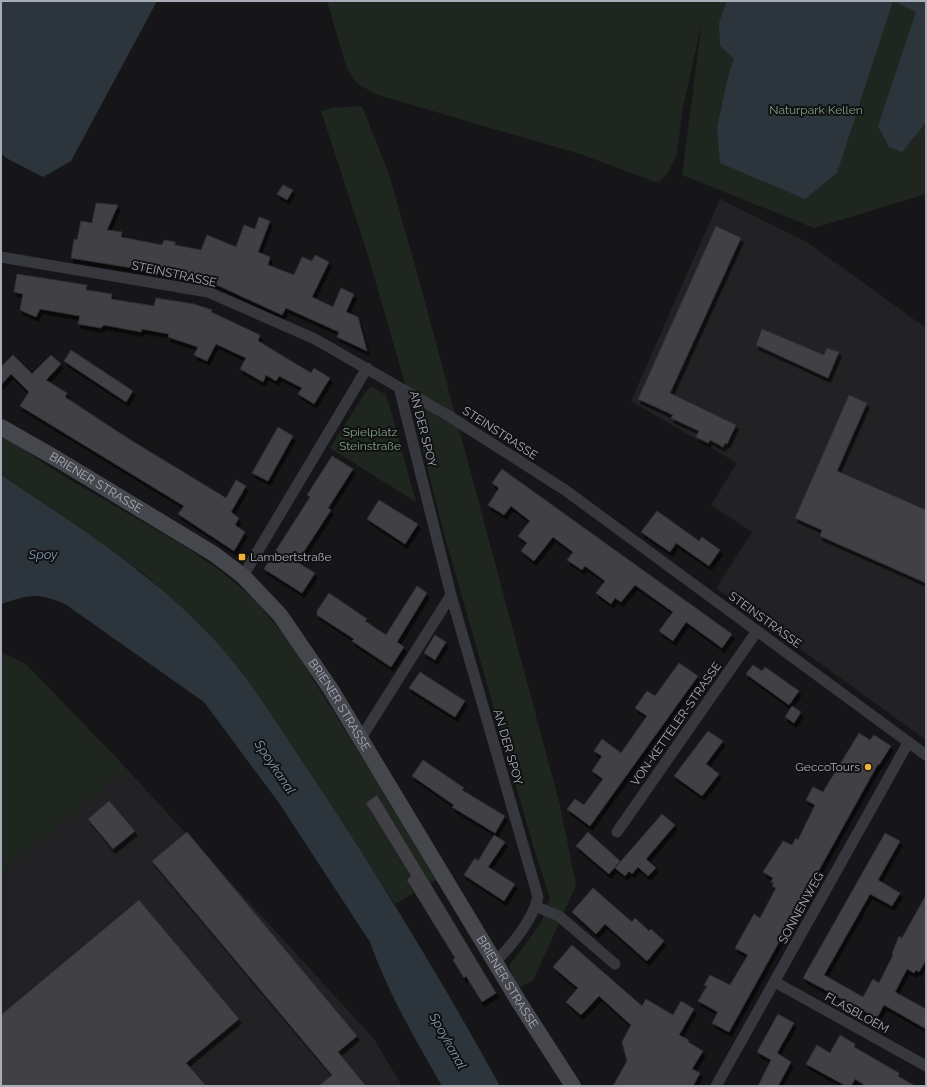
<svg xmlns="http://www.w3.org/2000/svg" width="927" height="1087" viewBox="0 0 927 1087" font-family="Raleway,sans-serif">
<defs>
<filter id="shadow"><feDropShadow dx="2.5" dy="4.5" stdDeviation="0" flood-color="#0009"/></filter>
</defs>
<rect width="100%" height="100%" fill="#161618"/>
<path fill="#222225" d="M720,199l87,43 119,86v412l-210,-152 36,-56 -41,-27 26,-42 -106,-62z
M127,769l247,270 28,47h-401v-213z"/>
<path fill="#1e261f" d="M327,1h599v193l-112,34 -132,-53 20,-154 -20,92 -5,41 -9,19 -10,10 -75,-28 -205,-60 -22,-12 -10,-17z
M362,106l27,68 29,102 142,529 16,80 -43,96 -15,7 -9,-22 32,-43 9,-25 -15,-46 -41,-143 -51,-179 -32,-126 -45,-155 -45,-138 11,-3z
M371,387l14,7 4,10 27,98 -86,-54 35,-55z
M1,434l59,40 119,69 39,26 35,29 34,40 112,178 37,64 -41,24 -113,-173 -47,-65 -32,-38 -60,-55 -142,-98z
M1,652l25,12 101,105 -126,104z"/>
<path fill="#2c353c" d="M1,1h156l-86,160 -28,16 -37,-19 -5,-5z
M727,1h166l-56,172 -32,26 -85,-36 -3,-35 11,-51 6,-18 -14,-13 -1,-23z
M894,1h32v121l-24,30 -13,-5 -11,-21 38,-114z
M1,475c70,47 142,92 202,153 42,42 74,96 107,145 68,102 131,206 190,313h-58c-27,-47 -54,-93 -72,-144l-91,-139 -75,-101 -139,-98c-29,-12 -35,-9 -64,0z"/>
<path fill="#404145" stroke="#303034" filter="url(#shadow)" d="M283,185l10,5 -6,10 -10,-6z
M96,203l22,2 -11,25 15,2 -1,5 41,8 2,-5 11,2v3l26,5 6,-15 29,12 8,-22 11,4 4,-12 11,4 -12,31 12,5 -2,8 26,10 8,-18 10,4 3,-6 14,7 -17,35 21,10 8,-19 13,6 -8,18 12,5 9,34 -30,-14 2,-5 -53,-24 -4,7 -76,-35 -135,-22 3,-19 3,1 4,-19 11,2z
M716,226l25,12 -71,155 66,32 -9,19 -2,-1 -2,4 -13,-7 -2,3 -12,-6 3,-6 -28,-13 2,-3 -35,-16z
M17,274l70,11 -1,5 26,4 -1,5 43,7 2,-8 38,6 18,6 -1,2 49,23 -2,6 53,32 3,-5 16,10 -16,26 -16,-10 4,-6 -23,-12 -3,5 -10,-6 -3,7 -23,-13 6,-11 -30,-14 -9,17 -13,-6 4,-8 -30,-10 1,-3 -27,-5 -1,3 -37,-7 -3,3 -23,-4 2,-8 -40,-7 -4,8 -16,-7 3,-16 -9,-2z
M762,329l62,26 3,-7 12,4 -11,26 -72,-33z
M71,350l62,41 -7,11 -62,-41z
M13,355l19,19 19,-19 10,9 -15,16 21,13 -2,4 64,42 97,59 10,-18 10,6 -15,26 8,6 -4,7 10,7 -11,19 -56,-37 6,-8 -164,-100 9,-14 -18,-18 -10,11v-18z
M849,395l18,8 -30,68 89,39v73l-106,-47 2,-6 -27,-12z
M278,427l15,9 -25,45 -16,-8z
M332,456l21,13 -25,39 3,2 -34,52 18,11 -13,20 -38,-24 46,-72 -3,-2z
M502,469l230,165 -10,14 -36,-26 -13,19 -14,-10 14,-19 -38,-27 -14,17 -6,-4 -4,6 -15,-11 9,-12 -20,-15 -3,4 -15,-10 6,-8 -20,-15 -19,24 -13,-10 6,-8 -9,-7 12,-15 -19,-15 -7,9 -16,-10 11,-17 -7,-5z
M379,500l39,24 -13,20 -38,-25z
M657,511l42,30 3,-4 18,13 -11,16 -33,-23 -6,9 -29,-20z
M417,586l10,7 -30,49 7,5 -13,20 -39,-26 2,-2 -37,-24v-4l12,-18 38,26 -2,2 21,14z
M435,635l11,7 -11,18 -11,-7z
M679,663l19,13 -108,150 -23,-17 8,-10 9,6 19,-26 -11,-8 10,-15 -8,-5 8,-12 19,14 26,-37 -12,-8 12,-17 8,5z
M753,665l9,6 3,-4 34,24 -10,14 -43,-31z
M420,672l45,29 -10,16 -46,-29z
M792,706l9,6 -7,11 -9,-6z
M708,731l15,10 -17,23 13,10 -17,22 -28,-20z
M859,733l11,7 4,-5 17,11 -12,19 -1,-1 -149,268 -17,-9 6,-11 -20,-11 9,-15 -3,-1 6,-10 20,10 18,-30 -13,-7 19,-34 6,4 16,-30 -4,-2 2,-3 -3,-1 2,-4 -10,-6 20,-31 9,4 4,-7 2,2 17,-35 -9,-5 7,-13 10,5z
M423,760l41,28 -2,2 43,26 -10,17 -43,-26 2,-2 -42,-29z
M377,795l119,198 -14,9 -16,-26 -2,2 -11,-18 2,-2 -48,-78 4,-4 -45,-73z
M109,801l26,30 -22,18 -25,-30z
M662,814l13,11 -29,34 10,9 -8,8 -10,-9 -6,7 -3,-3 -4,5 -10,-8z
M187,832l170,204 -19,16 28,34h-47l13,-11 -180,-214z
M588,832l32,29 -11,13 -33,-28z
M885,833l15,8 -22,39 22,13 -8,13 -22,-12 -46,81 39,22 10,-18 6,4 14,-28 -1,-1 7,-18 3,2 24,-43v65l-7,12 -3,-2 -2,3 -7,-4 -12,23 31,17v20l-42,-24 -7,13 -74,-40z
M494,835l11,7 -17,25 27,17 -11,17 -40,-26 11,-17 3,3z
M593,888l39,34 3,-4 14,13 2,-2 13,12 -17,20 -42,-37 -9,10 -24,-22z
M139,900l100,119 -53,44 20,23h-205v-71z
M572,945l70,61 4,-7 27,16 8,-14 13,8 -15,26 10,5 -1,2 15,9 -11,18 8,4 -7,13h-80l14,-25 -5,-19 9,-17 -32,-29 -18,19 -15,-13 12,-14 -25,-21z
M778,1014l16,9 -17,30 14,9 -13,24h-20l13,-26 -14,-8z
M840,1035l15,9 -1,3 45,26 -1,3 17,10h-49l-11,-7 -4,7h-5l-40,-22 11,-19 13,8z"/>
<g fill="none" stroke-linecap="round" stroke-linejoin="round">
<path stroke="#37383d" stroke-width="11" d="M1,257l207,35 107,47 134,77 116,74 361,265
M243,576l124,-208
M451,595l87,302c-6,24 -26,48 -43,65
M361,738l90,-143 -52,-208
M617,832l140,-201
M535,906l24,10 56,48
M775,982l151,84
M716,1086l192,-343"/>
<path stroke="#45474d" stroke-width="16" id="s1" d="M1,427l56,32 157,95 29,22 37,39 50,73 189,314 54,84"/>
</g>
<g fill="#f2b134" stroke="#111113" stroke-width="1.5">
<rect x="238" y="553" width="8" height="8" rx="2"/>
<circle cx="868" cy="767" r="4"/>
</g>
<g text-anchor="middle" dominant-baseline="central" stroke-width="4" stroke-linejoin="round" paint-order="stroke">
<g font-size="12" fill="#7fa381" stroke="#111113">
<text x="816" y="110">Naturpark Kellen</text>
<text x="370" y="432">Spielplatz<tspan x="370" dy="14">Steinstraße</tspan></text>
</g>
<g font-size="12" fill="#a8adb8" stroke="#111113">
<text transform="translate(174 274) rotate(12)">STEINSTRASSE</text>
<text transform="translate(423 429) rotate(76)">AN DER SPOY</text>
<text transform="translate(500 433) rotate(33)">STEINSTRASSE</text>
<text stroke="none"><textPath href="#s1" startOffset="110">BRIENER STRASSE</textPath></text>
<text transform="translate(765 620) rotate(36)">STEINSTRASSE</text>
<text stroke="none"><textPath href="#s1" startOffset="446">BRIENER STRASSE</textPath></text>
<text transform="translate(676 724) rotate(-55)">VON-KETTELER-STRASSE</text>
<text transform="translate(508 747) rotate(74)">AN DER SPOY</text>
<text transform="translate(801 908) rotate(-61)">SONNENWEG</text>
<text stroke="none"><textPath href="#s1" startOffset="770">BRIENER STRASSE</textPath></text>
<text transform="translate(857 1013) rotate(29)">FLASBLOEM</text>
</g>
<g font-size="12" fill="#a8adb8" stroke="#111113" text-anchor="start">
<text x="250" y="557">Lambertstraße</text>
<text x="860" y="767" text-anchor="end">GeccoTours</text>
</g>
<g font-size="13" font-style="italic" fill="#7f9bb3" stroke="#111113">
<text x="43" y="554">Spoy</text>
<text transform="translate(275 767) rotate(56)">Spoykanal</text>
<text transform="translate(448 1041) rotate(61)">Spoykanal</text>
</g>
</g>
<rect width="927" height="1087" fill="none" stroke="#a8adb8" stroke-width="4"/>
</svg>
